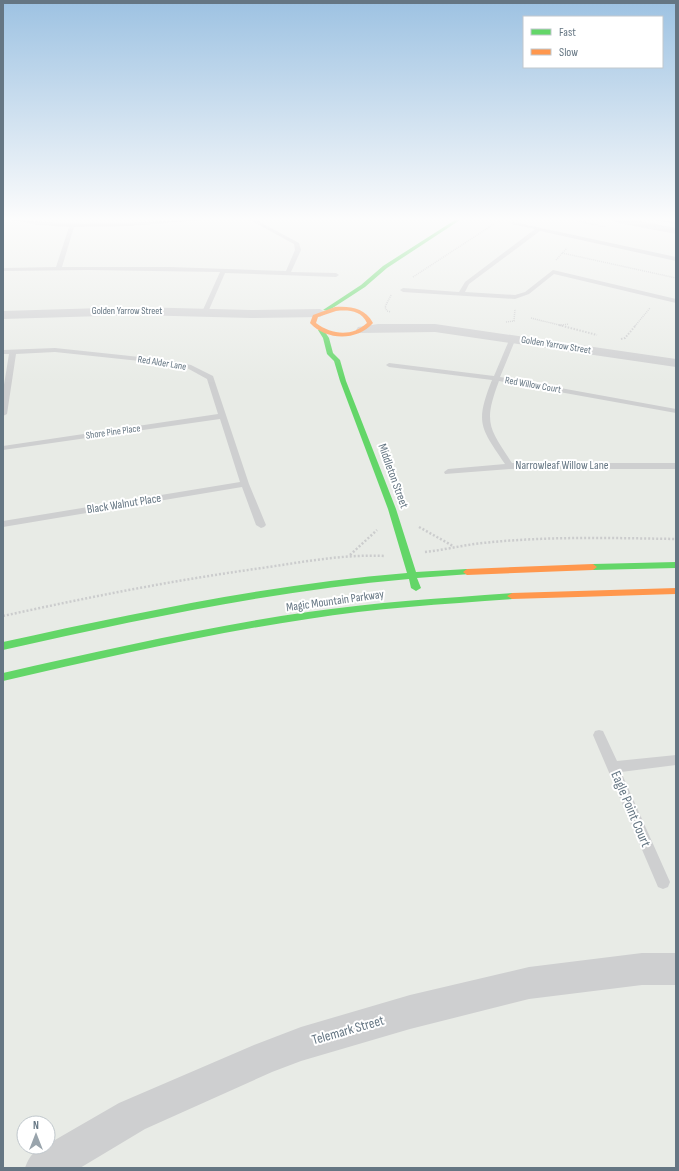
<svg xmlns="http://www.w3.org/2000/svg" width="679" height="1171" viewBox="0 0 679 1171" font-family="'Sofia Sans Condensed',sans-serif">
<rect width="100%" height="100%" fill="#f9f9f9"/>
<path fill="#e8ebe6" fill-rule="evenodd" d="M3,220h673v948h-673zM24,1123h24v24h-24z"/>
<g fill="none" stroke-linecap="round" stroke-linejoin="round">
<path stroke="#cbcccd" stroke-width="1.5" stroke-dasharray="1 1" stroke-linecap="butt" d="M573,220l33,7
M562,253l114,25
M556,260l11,-12
M413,277l87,-57
M391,295l-6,12 2,4 4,1
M531,318l32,8
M506,322l8,-1 1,-12
M561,325l8,-1
M635,326l15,-18"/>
<path stroke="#cbcccd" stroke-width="2" stroke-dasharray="1.5 1.5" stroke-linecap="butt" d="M559,325l38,10
M621,339l4,-1 11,-13"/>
<path stroke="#cbcccd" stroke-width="2.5" stroke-dasharray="2 2" stroke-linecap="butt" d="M419,527l34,19
M425,552c19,-2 38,-7 58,-9 64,-7 129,-5 193,-4
M350,555l27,-25
M3,616c86,-19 172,-36 259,-48 41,-6 81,-14 123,-12"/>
<path fill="#cecfd0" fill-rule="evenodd" d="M13,220l71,4 117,-4 -71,6 -56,1 -12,40h108l116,4 9,-21 -1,-6 -44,-24h6l43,23 2,7 -10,22 45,1 3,2 -3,2 -111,-4 -17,39 -3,2 -3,-2 18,-40 -132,-2 -85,1v-2l2,-1 51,-1 13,-40 -31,-2z
M657,220l19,2v2l-17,-3z
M513,222l163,35v4l-136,-30 -71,53 -4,8 50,3 10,-3 28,-22 123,29v4l-122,-29 -25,20 -14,5 -112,-7 -3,-2 3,-2 56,4 6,-10 70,-53 -24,-5z
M513,336l3,2 -16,39 176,32v4l-177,-32c-16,42 -10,47 13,82h164v6h-166l-65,5 -1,-2 4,-3 57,-5c-25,-37 -30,-41 -13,-84l-103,-13 -3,-2 3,-2 105,13 16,-38z
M55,348l113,12 23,5 22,11 36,108 17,41 -2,2 -3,1 -5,-3 -14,-38 -239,40v-6l237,-39 -20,-63 -217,31v-4l215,-32 -11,-35 -20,-11 -19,-4 -113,-12 -39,2 -9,60 -4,2v-25l6,-37h-6v-4z
M599,730l4,1 14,30 59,-6v10l-55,7 49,110 -2,5 -5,2 -5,-2 -65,-152 2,-4z"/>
<path fill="#cecfd0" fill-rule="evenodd" d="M613,220h22l41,8v6l-58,-11z
M136,307l115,3 69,-1 7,4 -7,4 -69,1 -115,-3 -133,4v-8z
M378,324h57l241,35v8l-241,-35 -77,1 -2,-3 2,-3z
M642,953h34v32h-34l-113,14 -119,30 -109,32 -29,11 -127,57 -65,39h-55c4,-11 10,-21 23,-21v-3l71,-41 135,-58 47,-18 109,-32 119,-28z"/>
<path fill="#63d668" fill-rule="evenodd" d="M455,220h5l-73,48 -22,19 -37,24 -5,-1 38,-25 22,-19z
M321,328l2,1 6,9 4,15 7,7 6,21 50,128 20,63 51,-3 3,1 1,2 -1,2 -53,4 4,10 -5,3 -5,-3 -2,-9c-137,12 -272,41 -406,71v-8c133,-29 268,-58 404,-69l-19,-64 -48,-128 -6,-20 -7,-7 -4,-16 -5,-8z
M676,562v6l-83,2 -4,-3 4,-3z
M512,593l5,3 -5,3c-68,5 -137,9 -204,20 -103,15 -204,39 -305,62v-8c101,-23 202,-46 305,-61 67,-10 136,-14 204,-19z"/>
<path fill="#ff974d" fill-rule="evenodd" d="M335,307c16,-1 30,1 38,16 -16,18 -46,18 -63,0l3,-8zM336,311c12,-1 25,-1 31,12 -15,14 -35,12 -51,0l2,-6z
M593,564l4,3 -4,3 -126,5 -4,-3 4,-3z
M676,588v6l-164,5 -5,-3 5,-3z"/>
</g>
<linearGradient id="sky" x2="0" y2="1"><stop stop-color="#9dc2e2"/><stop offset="0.57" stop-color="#fcfcfc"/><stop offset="1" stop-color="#fcfcfc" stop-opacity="0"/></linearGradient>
<rect width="679" height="384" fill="url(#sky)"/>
<g text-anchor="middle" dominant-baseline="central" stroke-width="4" stroke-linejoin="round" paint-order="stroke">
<g font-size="10" fill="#657683" stroke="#fff">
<text x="127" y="311">Golden Yarrow Street</text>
<text transform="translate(556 345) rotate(9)">Golden Yarrow Street</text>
<text transform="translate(162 363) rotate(9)">Red Alder Lane</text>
<text transform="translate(533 385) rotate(10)">Red Willow Court</text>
<text transform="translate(113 432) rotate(-8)">Shore Pine Place</text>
</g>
<g font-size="12" fill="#657683" stroke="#fff">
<text x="562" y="465">Narrowleaf Willow Lane</text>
<text transform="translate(393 476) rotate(70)">Middleton Street</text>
<text transform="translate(124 504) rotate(-9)">Black Walnut Place</text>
<text transform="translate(335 601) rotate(-8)">Magic Mountain Parkway</text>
</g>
<g font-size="14" fill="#657683" stroke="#fff">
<text transform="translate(631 809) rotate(67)">Eagle Point Court</text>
<text transform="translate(348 1030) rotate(-16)">Telemark Street</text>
</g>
</g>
<rect width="679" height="1171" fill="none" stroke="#657683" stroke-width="8"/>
<rect x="523" y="16" width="140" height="52" fill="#ffffff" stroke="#c1c8cd"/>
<rect x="531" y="29" width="20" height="6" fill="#63d668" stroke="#c1c8cd"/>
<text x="559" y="36" font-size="12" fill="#657683">Fast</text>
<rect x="531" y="49" width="20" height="6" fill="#ff974d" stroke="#c1c8cd"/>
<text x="559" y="56" font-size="12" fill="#657683">Slow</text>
<g transform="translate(36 1135)"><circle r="19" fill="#ffffff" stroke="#c1c8cd"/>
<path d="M0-3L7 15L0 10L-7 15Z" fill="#99a4ac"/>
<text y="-6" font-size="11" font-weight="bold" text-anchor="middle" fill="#657683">N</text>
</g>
</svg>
